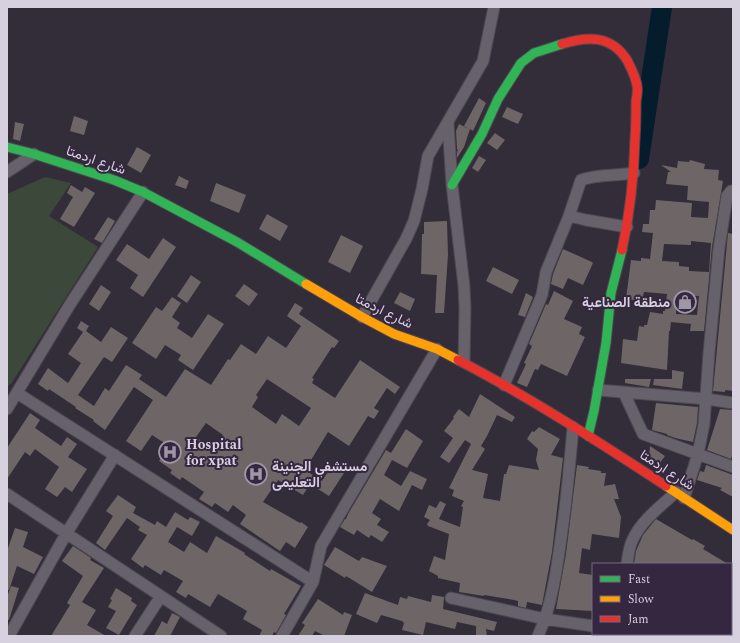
<svg xmlns="http://www.w3.org/2000/svg" width="740" height="643" viewBox="0 0 740 643" font-family="Spectral,Vazirmatn,serif">
<rect width="100%" height="100%" fill="#332d39"/>
<path fill="#3b483a" d="M45,177l26,6 -22,33 49,31 -87,137 -4,2v-192z"/>
<g fill="none" stroke-linecap="round" stroke-linejoin="round">
<path stroke="#051c2c" stroke-width="20" d="M639,159l23,-152"/>
</g>
<path fill="#6e6567" fill-rule="evenodd" d="M479,98l7,5 -13,28 -3,-2 -6,18 -7,11v-6l1,-2 -1,-1 -1,-18 3,-7 10,5 -5,-3z
M507,107l16,7 -5,10 -16,-7z
M74,116l14,5 -4,14 -14,-4z
M15,122l9,2 -4,17 -7,-2z
M495,133l10,7 -8,10 -10,-7z
M137,147l14,8 -10,18 -14,-8z
M479,156l7,4 -8,12 -6,-4z
M690,160l15,4 -1,5 15,1 -1,10 5,1 -11,66 -8,84h-14l1,-7 -20,-2 -1,9h-1l-2,39 -46,-7 2,-24 14,2 2,-15 5,1v-2h3l3,-13 13,2v-3h2l2,-17 -23,-2 -2,9 -16,-2 5,-39 10,1v-3l9,1 3,-26 -11,-1 1,-8h6l1,-14h5l1,-10 36,3 -1,14 17,1 1,-16 -22,-2 1,-14 -22,-2 2,-12h3l-10,-7 16,3 1,-7 11,1zM691,241l20,2 -2,29 -20,-1v-4l-10,-1v-4l-17,-1 2,-17 27,1zM677,295l22,1 -2,19 -21,-1z
M179,176l10,5 -3,8 -11,-4z
M216,183l30,12 -7,18 -29,-12z
M71,185l11,7 3,-5 10,6 -21,34 -14,-8 13,-22 -6,-4z
M267,214l21,12 -8,15 -21,-12z
M108,217l7,4 -13,22 -8,-4z
M447,221l1,34 -4,58h-9l2,-38 -16,-1 1,-40h2v-12z
M728,233l5,1v157l-8,-1v2l-12,-1z
M341,235l22,11 -13,27 -22,-11z
M163,238l13,9 -33,50 -13,-9 8,-13 -22,-15 11,-16 22,15z
M563,249l29,13 1,1 -10,22 -15,-7 -5,11 -12,-5 2,-10z
M493,267l26,13 -7,14 -26,-13z
M191,275l10,7 -14,21 -10,-7z
M244,284l14,10 -9,12 -14,-10z
M101,285l10,7 -12,19 -10,-7z
M554,291l19,10 -9,18 18,8 -3,7 6,3 -18,39 -26,-12 -3,6 -3,-1 -8,18 -10,-4 9,-19 -2,-1 8,-17 -3,-2 17,-40 2,1z
M400,292l15,7 -5,12 -16,-8z
M526,293l7,4 -8,20 -7,-2z
M172,297l9,6 -9,14 8,6 -3,5 15,10 16,-24 16,10 -31,46 -15,-10 3,-5 -16,-10 -9,14 -24,-16 24,-36 6,4z
M295,303l8,5 -4,6 40,27 -5,7 -2,-1 -20,31 2,1 -2,4 23,15 25,-38 40,27 -5,7 -8,-6 -13,20 5,3 -5,8 -6,-3 -19,30 -21,-14 -23,38 17,11 8,-12 3,2 3,-4 8,6 -15,23 -19,-12 -7,11 -25,-15 -15,22 37,21 1,-1 7,5 -13,21 -9,-6 -6,9 -40,-27 6,-9 -13,-10 -5,7 -13,-9 -3,4 -13,-8 5,-7 -22,-15 -2,3 -10,-7 2,-3 -13,-9 10,-15 -17,-11 -11,16 -15,-10 27,-41 -19,-13 -29,43 -12,-9 1,-1 -19,-12 1,-1 -27,-18 -1,2 -10,-7 10,-16 20,15 13,-20 -13,-9 15,-22 -6,-4 4,-7 8,5 -3,5 15,11 10,-15 17,11 -16,24 -8,-5 -26,38 16,11 11,-18 4,3 17,-26 16,10 -3,4 27,18 19,-28 26,16 17,-26 2,1 11,-16 15,10 12,-18 18,12 15,-22 -14,-10zM267,379l44,29 -12,18 -17,-12 -6,10 -24,-17 6,-10 -2,-2zM206,423l17,12 -9,15 -18,-13z
M672,370l12,2 -2,17 -29,-4 1,-6h18z
M625,379h26l-2,8 -24,-4z
M480,394l35,23 -3,5 -15,-7 -10,21 -6,10 4,3 -13,21 16,4 -5,24 17,3 4,-27h2l3,-9 30,5 -3,-10 2,-11 -11,-10 5,-8 2,1 5,-5 21,12 -9,16 12,3 -11,94 -10,53 -15,-3 -1,6 -8,-2v-5l-4,-1 -30,-5v1l-25,-4 1,-9 -22,-5v-2l-9,-5 5,-15 11,4 4,-26 -21,-8 -1,-2 3,-4 -6,-3 5,-12 7,3 4,-7 6,3 -7,15 21,8 3,-20 -2,-1 3,-5 -12,-5 2,-6 -5,-2 22,-44 -6,-4 -16,23 -9,-6 13,-19 -9,-7 10,-13 -1,-1 6,-8 10,8z
M656,403l42,4 -1,16 -4,19 -18,-4 -8,-3v-1l-15,-4z
M720,409l13,1v43l-2,6 -24,-9z
M30,413l10,7 -5,8 26,18 6,-9 10,7 -9,13 19,12 -15,23 -7,-5 -8,10 -12,-8 14,-22 -24,-18 -5,7 -5,-4 -18,27v-31z
M406,429l17,12 -16,27 -15,-8 -8,15 17,11 9,-15 17,8 -5,11 -10,-5 -13,26 -19,-12 -8,14 9,6 -4,6 12,7 -7,10 -11,-7 -2,3 -12,-8 -3,5 -14,-8 5,-8h1l2,-5 38,-64 5,3z
M650,446l15,10 -5,7 -11,-7z
M577,465l12,2 -1,2 13,2v2h5l-2,13 11,-2 4,15h-5l7,18 -2,21 -27,-4 -2,16 -8,-2 -3,25 14,2v36l-37,-2 10,-55z
M706,465l27,10v22l-13,-7 2,-2 -25,-8 3,-9 4,1z
M118,495l18,12 -3,6 22,12 2,-4 9,6 9,-15 13,8 2,-3 10,5 -8,14 -15,-9 -9,15 16,10 6,-10 17,11 9,-17 29,17 -1,1 26,17 1,-2 30,17 -17,28 2,1 -10,18 -2,-1 -2,4h-13l3,-6 -19,-11 4,-8 -29,-17 -8,13 -22,-13 -2,4 -10,-6 7,-11 -19,-11 -3,5 -16,-10 -2,3 -12,-9 16,-24 -9,-5 2,-3 -13,-9 -22,32 -9,-7 17,-27 -7,-5z
M656,519l36,21 1,-1 12,7 -2,3 25,15h-94l2,-13 7,-16z
M15,528l13,4 -5,15 20,10 -9,17 -17,-8 -8,24h-2v-39z
M73,546l18,12 -1,2 14,8 -22,34 14,8 -9,15 19,11h-55l19,-31 -3,-2 16,-27 -21,-15z
M335,547l24,14 3,-4 25,9 -15,26 -26,-16 -1,2 -21,-13z
M11,586l8,2 -10,32h-2v-23z
M116,588l16,10 -1,3 6,4 -18,30 -13,-7 10,-17 -8,-4 4,-7 -2,-1z
M365,593l33,12 2,-8 7,2 1,-3 23,6 1,-7 12,2 -1,12 54,13 -3,9 -8,-2 1,7h-11v-10l-19,-4 -2,7 -29,-7 -3,13 -21,-5 2,-7 -2,-2 -21,-6 -4,8 -21,-9z
M318,599l25,16 1,-3 8,3 -8,21h-19l-10,-5 -3,5h-14l7,-11 -3,-2z
M172,613l8,4 -10,19h-16l8,-15 5,3z"/>
<g fill="none" stroke-linecap="round" stroke-linejoin="round">
<g stroke="#4d4852" stroke-width="13">
<path id="street" d="M448,123l4,62 12,101 1,22 -1,54
M7,172l27,-18
M627,227l-41,-7 -17,-4 12,-36c17,-6 35,-4 53,-7
M362,317l44,-78 8,-18 8,-32 6,-33 55,-95 11,-54
M504,385l38,-90 4,-23 23,-56
M598,390l109,9 26,4
M17,393l296,189 8,-36 116,-197
M624,393l19,41 90,33
M7,409l62,-103 74,-114
M573,427c-3,35 -6,70 -11,104 -4,30 -8,59 -17,88l48,7
M7,494l214,142
M684,498l14,-44 6,-30 5,-71 10,-105 8,-52 4,-5h2
M627,564c1,-8 2,-18 6,-25 9,-19 28,-33 43,-47
M451,598l94,21 -7,17
M9,636l57,-102 49,-79
M135,636l26,-40
M282,636l31,-54
M610,636l1,-2"/>
</g>
<g stroke="#4d4852" stroke-width="11">
<path id="fast" d="M7,147l27,7 80,26 29,12 94,50 69,42
M452,185l30,-51 16,-35 23,-36 13,-10 28,-9
M588,436l6,-25 12,-68 5,-50 11,-43"/>
</g>
<g stroke="#4d4852" stroke-width="11">
<path id="slow" d="M306,284l56,33 32,17 43,15 21,11
M666,486l67,44"/>
</g>
<g stroke="#4d4852" stroke-width="11">
<path id="jam" d="M562,44c26,-8 49,-9 65,16 4,8 9,17 10,26 1,5 0,10 -1,15 0,12 0,25 -1,37 -1,38 -5,75 -13,112
M458,360c71,37 141,82 208,126"/>
</g>
<use href="#street" stroke="#66616b" stroke-width="11"/>
<use href="#fast" stroke="#30b455" stroke-width="9"/>
<use href="#slow" stroke="#ff9f0a" stroke-width="9"/>
<use href="#jam" stroke="#e5322d" stroke-width="9"/>
</g>
<defs>
<g id="shop-ring" transform="scale(1.15)"><circle r="9.5" fill="#34273f" stroke="#9e97a5" stroke-width="1.5"/><path d="M-5-2.5h2.3a2.7 3.5 0 0 1 5.4 0H5L5.5 6h-11ZM-1.5-2.5h3a1.5 2.3 0 0 0-3 0Z" fill="#9e97a5"/></g>
<g id="hospital-ring" transform="scale(1.15)"><circle r="9.5" fill="#34273f" stroke="#9e97a5" stroke-width="1.5"/><path d="M-5-5h3v3.5h4V-5h3V5h-3V1.5h-4V5h-3Z" fill="#9e97a5"/></g>
</defs>
<g fill-rule="evenodd">
<use href="#shop-ring" x="685" y="302"/>
<use href="#hospital-ring" x="170" y="452"/>
<use href="#hospital-ring" x="256" y="474"/>
</g>
<g text-anchor="middle" dominant-baseline="central" stroke-width="4" stroke-linejoin="round" paint-order="stroke">
<g font-size="14" fill="#d7d0df" stroke="#34273f">
<text transform="translate(96 160) rotate(19)">شارع اردمتا</text>
<text transform="translate(384 311) rotate(26)">شارع اردمتا</text>
<text transform="translate(667 470) rotate(33)">شارع اردمتا</text>
</g>
<g font-size="14" font-weight="bold" fill="#d7d0df" stroke="#34273f" text-anchor="start">
<text x="670" y="302" text-anchor="end">منطقة الصناعية</text>
<text x="186" y="444">Hospital<tspan x="186" dy="16">for xpat</tspan></text>
<text x="272" y="466">مستشفي الجنينة<tspan x="272" dy="16">التعليمى</tspan></text>
</g>
</g>
<rect width="740" height="643" fill="none" stroke="#d7d0df" stroke-width="16"/>
<rect x="592" y="563" width="140" height="72" fill="#34273f" stroke="#756b7f"/>
<rect x="600" y="576" width="20" height="6" fill="#30b455" stroke="#756b7f"/>
<text x="628" y="583" font-size="12" fill="#d7d0df">Fast</text>
<rect x="600" y="596" width="20" height="6" fill="#ff9f0a" stroke="#756b7f"/>
<text x="628" y="603" font-size="12" fill="#d7d0df">Slow</text>
<rect x="600" y="616" width="20" height="6" fill="#e5322d" stroke="#756b7f"/>
<text x="628" y="623" font-size="12" fill="#d7d0df">Jam</text>
</svg>
